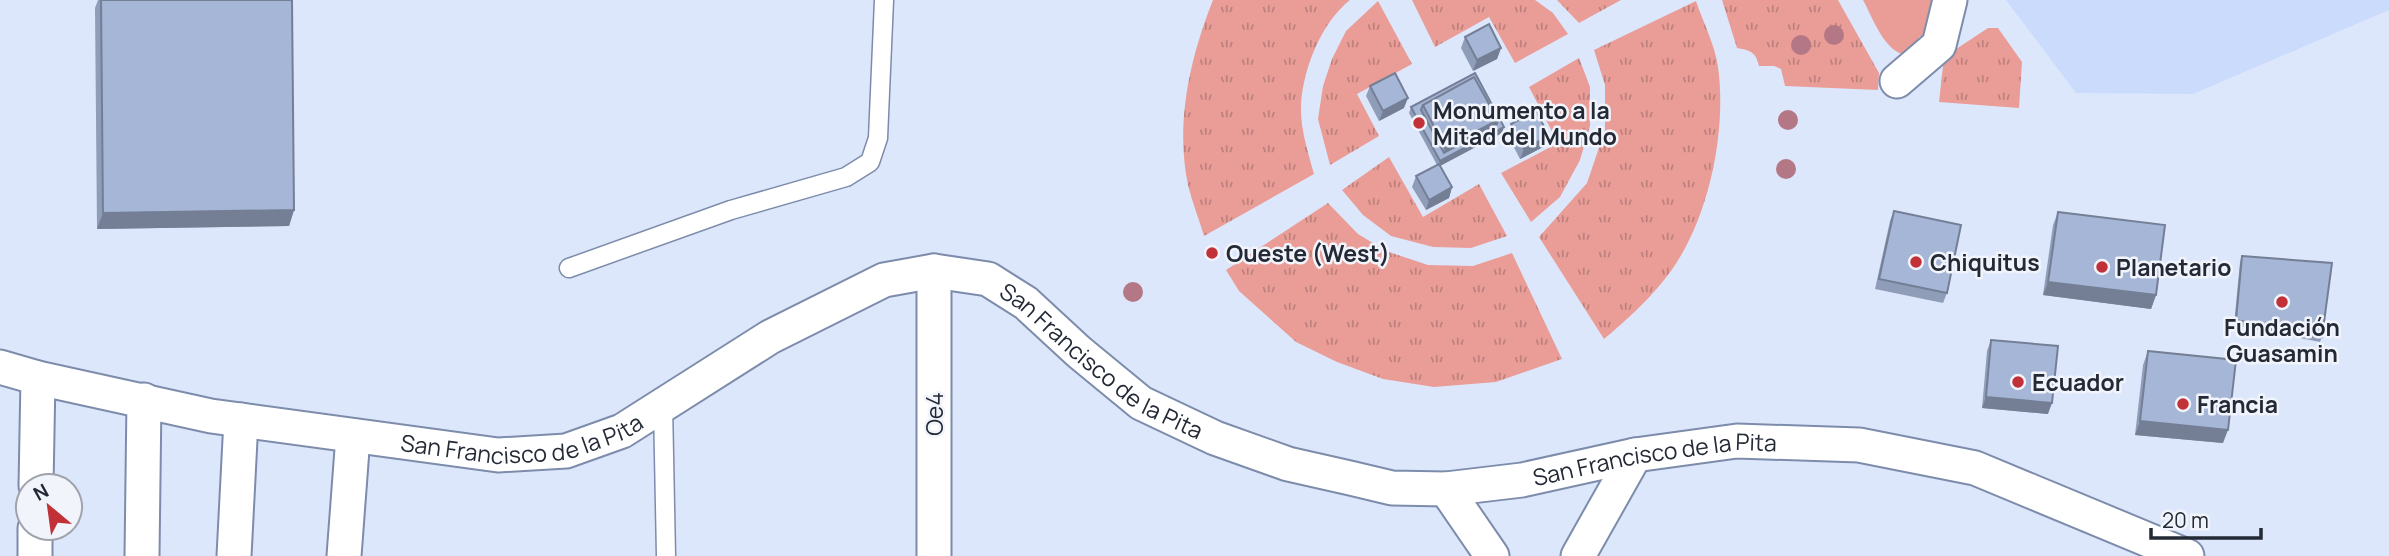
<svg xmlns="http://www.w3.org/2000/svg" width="2389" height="556" viewBox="0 0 2389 556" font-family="Manrope,sans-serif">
<defs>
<pattern id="grass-tufts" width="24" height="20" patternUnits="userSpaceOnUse" patternTransform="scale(1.75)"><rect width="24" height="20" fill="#ea9d97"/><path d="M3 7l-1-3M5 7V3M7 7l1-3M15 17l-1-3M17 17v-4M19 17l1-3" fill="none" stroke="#bd807c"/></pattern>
</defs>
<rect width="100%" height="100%" fill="#dde7fc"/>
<path fill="#cbdbfb" d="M2006,0h383v10l-196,84 -117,-1z"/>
<path fill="url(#grass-tufts)" d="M1213,0h137c-29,23 -47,69 -49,105 -1,23 7,47 13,69l-110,62c-5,-17 -12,-34 -16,-51 -13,-62 2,-127 25,-185z
M1412,0h123l18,13 15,21 -53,29 -26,-46 -54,30z
M1557,0h64l-42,23z
M1722,0h116l41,73 -1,17 -93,-4 -4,-17 -7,-3h-15c-3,-14 -9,-16 -22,-18z
M1378,1l34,63 -55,30 22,42 -49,29 -12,-46 5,-33 9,-27 14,-28z
M1696,1c7,21 19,44 22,66 9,64 -9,151 -47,204 -19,26 -43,48 -67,68l-65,-102 48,-54 18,-53v-45l-11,-35z
M1988,28h10l24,34 -3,46 -80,-6 5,-45z
M1579,58l11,29v39l-10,34 -20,37 -29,25 -30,-49 57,-30 -29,-56z
M1389,157l34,60 56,-33 28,52 -36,12 -38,-1 -42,-11 -28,-21 -21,-25z
M1328,203l30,31 28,17 42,14 45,1 39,-13 50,106 -66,23 -62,5 -51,-8 -46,-17 -41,-20 -57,-51 -13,-21z"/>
<path fill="#ea9d97" d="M1863,0h79l-8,32 -15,5 -3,10 -7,8c-24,0 -36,-37 -46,-55z"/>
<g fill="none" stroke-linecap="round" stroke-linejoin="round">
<g stroke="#7c8caa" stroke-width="21">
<path id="lane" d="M569,268l162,-58 115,-33 24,-15 8,-24 6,-138
M663,405l3,151"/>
</g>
<g stroke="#7c8caa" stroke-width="37">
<g id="street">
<path d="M1897,81l42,-36 11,-45"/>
<path id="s1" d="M0,367l38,11 173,38 287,39 68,-4 56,-20 148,-94 114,-57 50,-9 54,8 38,24 53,49 62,51 74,35 73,26 62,14 42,10 54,1 76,-9 113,-25 102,-14 122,4 116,23 212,88"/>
<path d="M36,486l2,-108"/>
<path d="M1446,489l46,67"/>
<path d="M35,556v-28"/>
<path d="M142,556l2,-156"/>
<path d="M234,556l7,-136"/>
<path d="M344,556l9,-120"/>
<path d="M934,556v-285"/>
<path d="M1578,556l57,-101"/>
</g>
</g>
<use href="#lane" stroke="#fff" stroke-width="18"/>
<use href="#street" stroke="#fff" stroke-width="33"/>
</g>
<g fill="#b47785">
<circle cx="1834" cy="35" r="10"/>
<circle cx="1801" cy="45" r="10"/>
<circle cx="1788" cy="120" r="10"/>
<circle cx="1786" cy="169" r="10"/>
<circle cx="1133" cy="292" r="10"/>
</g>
<path fill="#8f9db8" d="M98,0h194l2,210 -5,16 -192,3 -2,-221z
M1465,37l36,11 -4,11 -24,12 -12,-23z
M1475,73l27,60 -62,33 12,21 -3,11 -23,12 -14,-23 4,-11 21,-11 -28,-52 2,-6z
M1370,86l34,22 -25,13 -13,-25z
M1511,124l38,12 -4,10 -25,13 -13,-25z
M1894,211l53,82 -4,10 -68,-14 15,-68z
M2058,212l98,83 -5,14 -108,-14 10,-70z
M2242,256l80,81 -2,5 -86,-17 6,-63z
M1991,340l57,74 -66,-6 5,-57z
M2148,351l75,92 -88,-8 8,-70z"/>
<path fill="#747f96" d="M1501,48l-4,11 -24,12 4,-11z
M1408,98l-4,10 -25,13 4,-10z
M1498,120l-3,10 -53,29 3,-11z
M1504,127l-2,6 -64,34 2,-6z
M1549,136l-4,10 -25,13 4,-10z
M1452,187l-3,11 -23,12 3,-10z
M294,210l-5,16 -192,3 6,-16z
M2048,282l108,13 -5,14 -108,-14z
M1986,397l66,6 -4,11 -66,-6z
M2140,421l88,9 -5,13 -88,-8z"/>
<path fill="#a6b6d6" stroke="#747f96" stroke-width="2" fill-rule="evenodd" d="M101,0h191l2,210 -191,3z
M1489,24l12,24 -24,12 -12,-23z
M1395,73l13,25 -25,13 -13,-25z
M1475,73l29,54 -64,34 -29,-54zM1474,77l24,43 -1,4 -53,29 -23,-43 2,-5z
M1474,77l24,43 -53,28 -22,-43z
M1536,111l13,25 -25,13 -13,-25z
M1439,164l13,23 -23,13 -13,-24z
M1894,211l67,14 -14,68 -68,-14z
M2058,212l107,13 -9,70 -108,-13z
M2242,256l90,7 -10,74 -86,-17z
M1991,340l67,6 -6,57 -66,-6z
M2148,351l88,9 -8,70 -88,-9z"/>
<g fill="#c13137" stroke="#f1f4fb" stroke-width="2.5">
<circle cx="1419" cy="123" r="7"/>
<circle cx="1212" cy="253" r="7"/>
<circle cx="1916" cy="262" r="7"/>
<circle cx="2102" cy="267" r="7"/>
<circle cx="2282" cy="302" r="7"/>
<circle cx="2018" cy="382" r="7"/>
<circle cx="2183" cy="404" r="7"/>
</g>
<g text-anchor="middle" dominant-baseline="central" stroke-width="5" stroke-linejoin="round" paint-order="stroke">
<g font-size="23" font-weight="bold" fill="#232a36" stroke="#f1f4fb" text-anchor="start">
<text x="1433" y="110">Monumento a la<tspan x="1433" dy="26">Mitad del Mundo</tspan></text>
<text x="1226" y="253">Oueste (West)</text>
<text x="1930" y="262">Chiquitus</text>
<text x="2116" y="267">Planetario</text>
<text x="2282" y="327" text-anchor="middle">Fundación<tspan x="2282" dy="26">Guasamin</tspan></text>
<text x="2032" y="382">Ecuador</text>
<text x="2197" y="404">Francia</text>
</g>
<g font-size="23" fill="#232a36" stroke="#f1f4fb">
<text stroke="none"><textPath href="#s1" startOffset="1183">San Francisco de la Pita</textPath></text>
<text transform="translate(934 414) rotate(-90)">Oe4</text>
<text stroke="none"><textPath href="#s1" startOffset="532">San Francisco de la Pita</textPath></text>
<text stroke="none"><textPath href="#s1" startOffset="1771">San Francisco de la Pita</textPath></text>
</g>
</g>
<g transform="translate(49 507) rotate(331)"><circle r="33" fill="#f1f4fb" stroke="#9fa3ac" stroke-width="2"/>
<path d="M0-5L12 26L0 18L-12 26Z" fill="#c13137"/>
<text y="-10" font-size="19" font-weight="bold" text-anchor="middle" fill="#232a36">N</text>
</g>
<path d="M2151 528v10h110v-10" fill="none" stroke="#232a36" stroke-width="3.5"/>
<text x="2162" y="528" font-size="21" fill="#232a36" stroke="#f1f4fb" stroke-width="5" paint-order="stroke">20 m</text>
</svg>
